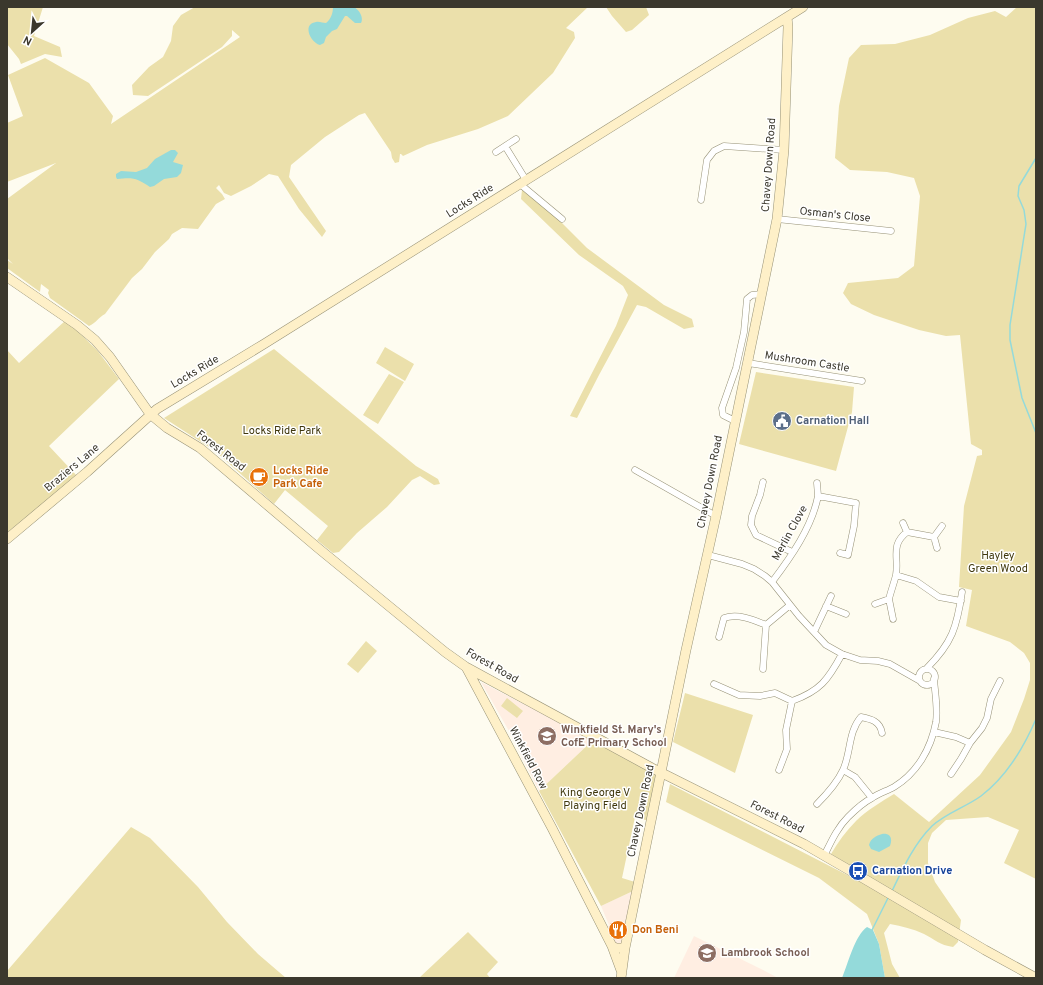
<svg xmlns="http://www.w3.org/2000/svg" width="1043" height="985" viewBox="0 0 1043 985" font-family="Overpass,sans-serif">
<rect width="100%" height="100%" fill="#fefcf0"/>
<path fill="#feeee2" d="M633,891l-10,54 -8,-1 -8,-16 2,-3 -8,-19z"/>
<path fill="#ffeee2" d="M481,682l112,58 -54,51 -30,-60z
M694,936l69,34 15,8h-104z"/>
<path fill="#ebe0ab" d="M7,7h36l-9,29 26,11 2,10 -17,-3 -24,10 -2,-5 -12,-15z
M195,7h393l-22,21 8,4 1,6 -22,35 -45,43 -30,13 -51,16 -24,11 -2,-2h-1l-1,8 -4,1 -3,-5 -1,-6 -26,-39 -6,2 -34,22 -34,28 -2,12 37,54 -4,6 -23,-28 -21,-33 -9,-2 -18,12 -20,10 -7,-3 -5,-8 -3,3 6,6 3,5 -9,5 -18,25 -16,-1 -10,6 -3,5 -14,13 -13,17 -10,9 -27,36c-6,3 -9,9 -16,12l-39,-28 -2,-5 1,-3 -8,-6 -1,8 -33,-24v-8l6,4 -6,-6v-59l49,-36 -49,19v-59l16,-7 -15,-41 37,-17 44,25 24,33 -2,8 129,-87 -8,-7v6l-10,11 -74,49 -15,-1 -1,-10 17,-18 14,-10 8,-16 2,-15 8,-11z
M606,7h40l3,8 -17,15 -6,2 -14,-16z
M1017,7h19v872l-32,-16 15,-33 -31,-13 -42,3 -14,13 -4,10v20l7,19 26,38 -3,22 -5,5c-14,-2 -17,-7 -29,-13 -11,-5 -22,-8 -34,-10l-6,9 8,31 8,14h-15l-6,-34 -12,-30 -48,-36 -153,-76 4,-18 185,95 4,-8 -28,-17c7,-12 15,-23 25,-33 11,-11 25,-19 38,-27l35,28 51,-47 31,-43 13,-33 6,-19v-17l-6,-10 -14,-11 -44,-16 6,-36 -13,-3 5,-81 13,-50 5,-1v-5l-11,-6 -11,-109 -14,1 -27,-6 -45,-15 -23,-11 -8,-11 5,-10 50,-5 16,-12 6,-70 -6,-18 -27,-6 -37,-2 -15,-12 4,-52 10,-48 12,-13 34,-1 35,-9 38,-17 27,-7 11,6z
M522,190l9,2 56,56 77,57 28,14 2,8 -10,2 -38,-22 -9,-2 -38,70 -22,43 -7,-2 46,-90 12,-31 -5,-9 -44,-31 -58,-56z
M66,320l31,30 22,29 -70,67 28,30 -70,57v-183l12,13z
M385,347l29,17 -9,17 -29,-18z
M274,349l142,117 22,13 2,5 -6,1 -14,-9 -8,4 -25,27 -30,26 -18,19 -6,1 -16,-13 11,-14 -43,-36 -11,14 -59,-53 -51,-33z
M756,372l98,15 -2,25 -16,59 -97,-27z
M389,374l15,8 -26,42 -15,-9z
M366,641l11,10 -19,22 -11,-9z
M685,693l68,22 -18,58 -62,-31z
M507,698l16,13 -6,7 -16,-12z
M593,740l64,35 -8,46 -14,-4 -13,61 13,4 -2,9 -32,15 -62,-115z
M131,827l19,11 48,49 29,35 31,32 28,24h-279v-7z
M468,932l30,30 -11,12 3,4h-71z"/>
<path fill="#94dada" d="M333,7h21c5,3 10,10 7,16h-6l-8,-7h-2l-8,13 -5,2 -6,6 -2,6 -4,2c-10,-3 -18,-21 -4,-23 3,-1 7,1 10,1 5,-4 7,-10 7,-16z
M171,150h4l3,3 -5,9 10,3 -2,8 -4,4 -13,2 -10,7 -4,1c-13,-9 -17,-10 -33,-8l-1,-2v-3l5,-3 15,1 11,-4 8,-9z
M882,834c8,-1 11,4 8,12l-11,6 -8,-3 -2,-4c2,-7 7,-9 13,-11z
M867,927l6,3 6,14 6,34h-43c6,-14 13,-43 25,-51z"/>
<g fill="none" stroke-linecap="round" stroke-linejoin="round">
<path stroke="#94dada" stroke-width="1.5" d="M1036,158l-17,28 -1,10 6,14 2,14 -16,101v15l12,58 14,35
M892,891c11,-23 22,-47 40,-65 14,-13 34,-19 49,-30 25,-19 43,-49 55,-77
M872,930l16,-32"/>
<g stroke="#969176" stroke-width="7">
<path id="street" d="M505,146l21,34
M496,152l20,-13
M520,184l42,35
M701,200l6,-40 7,-9 10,-5 60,4
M777,219l114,12
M748,363l114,18
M735,421l-12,-6 -1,-7 14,-40 8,-36 3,-33 5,-4 10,-1
M635,470l81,46
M763,482l-3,13 -8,21 -1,9 5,10 36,17
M817,483l1,13
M907,532l27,5
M937,548l-3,-11 8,-11
M708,555l34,9 12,5 11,7 7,6 27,34 27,29 16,9 18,6 18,1 12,3 30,17
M896,575l20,6 23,16 22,4
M772,582c19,-25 40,-55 46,-86l38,7 -2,23 -6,29 -8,-2
M889,599c2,-8 5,-16 7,-24 3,-18 -6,-30 11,-43l-4,-9
M875,604l14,-5 4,20
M826,606l20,8
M766,625l24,-20
M814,632l17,-36
M719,637l5,-19c14,-5 30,2 42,7l-3,44
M927,668c25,-25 30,-41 35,-76
M919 677a8 8 0 1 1 16 0a8 8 0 1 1-16 0Z
M714,684l25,11 21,1 15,-3 17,8c28,-10 36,-21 50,-47
M934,732l22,5 14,6 12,-15 5,-10 4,-19 9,-18
M779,770l8,-21 -1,-19 6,-29
M843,770l12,7 17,21
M951,774l10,-15 9,-16
M817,804c10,-10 20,-21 26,-34 8,-17 5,-38 18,-53 10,2 19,4 21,16
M824,856c7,-14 13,-28 24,-39 7,-7 16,-15 24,-19 7,-5 15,-7 22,-11 23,-14 37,-38 42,-65 2,-13 -1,-29 -2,-43"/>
</g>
<g stroke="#969176" stroke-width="10">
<path id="secondary" d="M7,277l70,48 18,15 15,17 40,57 17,14 33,20 118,100 127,104 21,15 186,101 152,76 64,37 117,69 51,28
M7,539l80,-67 70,-63 107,-65 539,-337
M466,667l86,161 60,118 4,2h9
M612,946l10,27
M621,978l4,-30 61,-298 30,-134 61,-297 7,-69 4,-123 -1,-10"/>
</g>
<use href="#street" stroke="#fff" stroke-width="6"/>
<use href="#secondary" stroke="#fef0c8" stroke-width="9"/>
</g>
<defs>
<g id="civic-disc" transform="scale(1)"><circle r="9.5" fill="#5c6f8a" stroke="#fff"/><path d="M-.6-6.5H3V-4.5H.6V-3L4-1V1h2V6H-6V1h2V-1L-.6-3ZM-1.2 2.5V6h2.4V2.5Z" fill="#fff"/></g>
<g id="cafe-disc" transform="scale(1)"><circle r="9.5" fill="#e8710a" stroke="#fff"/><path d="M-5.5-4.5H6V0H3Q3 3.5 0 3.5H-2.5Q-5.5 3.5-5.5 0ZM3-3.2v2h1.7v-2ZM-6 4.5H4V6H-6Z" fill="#fff"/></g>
<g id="school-disc" transform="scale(1)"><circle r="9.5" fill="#8d6e63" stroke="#fff"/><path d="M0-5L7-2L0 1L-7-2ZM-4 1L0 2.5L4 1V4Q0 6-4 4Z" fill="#fff"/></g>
<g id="bus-disc" transform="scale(1)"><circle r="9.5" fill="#1a4fb4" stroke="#fff"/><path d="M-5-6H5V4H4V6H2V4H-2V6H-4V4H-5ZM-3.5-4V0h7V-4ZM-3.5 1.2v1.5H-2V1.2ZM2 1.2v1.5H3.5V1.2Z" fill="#fff"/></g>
<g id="restaurant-disc" transform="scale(1)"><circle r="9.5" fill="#e8710a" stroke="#fff"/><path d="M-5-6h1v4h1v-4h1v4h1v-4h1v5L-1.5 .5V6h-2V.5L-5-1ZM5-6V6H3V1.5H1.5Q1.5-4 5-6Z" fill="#fff"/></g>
</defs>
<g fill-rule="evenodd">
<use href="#civic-disc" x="782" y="421"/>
<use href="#cafe-disc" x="259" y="477"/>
<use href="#school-disc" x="547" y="736"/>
<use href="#bus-disc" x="858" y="871"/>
<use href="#restaurant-disc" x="618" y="930"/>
<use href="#school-disc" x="707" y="953"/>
</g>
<g text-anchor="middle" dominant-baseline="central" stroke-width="3" stroke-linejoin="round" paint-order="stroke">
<g font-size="11" fill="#3b382d" stroke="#fff">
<text transform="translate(769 165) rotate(-86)">Chavey Down Road</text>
<text transform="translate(470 201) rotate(-32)">Locks Ride</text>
<text transform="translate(835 215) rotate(6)">Osman's Close</text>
<text transform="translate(807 362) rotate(9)">Mushroom Castle</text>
<text transform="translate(195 372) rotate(-31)">Locks Ride</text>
<text transform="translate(221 451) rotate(38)">Forest Road</text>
<text transform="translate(72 468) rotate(-40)">Braziers Lane</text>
<text transform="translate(710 482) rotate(-79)">Chavey Down Road</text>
<text transform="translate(790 533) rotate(-61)">Merlin Clove</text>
<text transform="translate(492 666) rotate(30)">Forest Road</text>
<text transform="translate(528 758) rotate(62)">Winkfield Row</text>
<text transform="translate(641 811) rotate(-78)">Chavey Down Road</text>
<text transform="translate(777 817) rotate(27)">Forest Road</text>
</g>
<g font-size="11" font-weight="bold" fill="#4e5e75" stroke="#fff" text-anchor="start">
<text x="796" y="421">Carnation Hall</text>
</g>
<g font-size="11" fill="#3f370c" stroke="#fff">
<text x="282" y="431">Locks Ride Park</text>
<text x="998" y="556">Hayley<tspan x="998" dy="13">Green Wood</tspan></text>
<text x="595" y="793">King George V<tspan x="595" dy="13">Playing Field</tspan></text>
</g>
<g font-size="11" font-weight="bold" fill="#c56008" stroke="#fff" text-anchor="start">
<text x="273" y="471">Locks Ride<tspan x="273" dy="13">Park Cafe</tspan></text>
<text x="632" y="930">Don Beni</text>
</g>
<g font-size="11" font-weight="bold" fill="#785e54" stroke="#fff" text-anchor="start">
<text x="561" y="730">Winkfield St. Mary's<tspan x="561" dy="13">CofE Primary School</tspan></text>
<text x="721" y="953">Lambrook School</text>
</g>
<g font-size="11" font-weight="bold" fill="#164399" stroke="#fff" text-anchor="start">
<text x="872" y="871">Carnation Drive</text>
</g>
</g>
<rect width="1043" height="985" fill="none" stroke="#3b382d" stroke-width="16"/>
<g transform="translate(32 32) rotate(207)" stroke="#ffffff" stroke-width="3" paint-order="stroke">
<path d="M0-3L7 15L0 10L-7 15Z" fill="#3b382d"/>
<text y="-6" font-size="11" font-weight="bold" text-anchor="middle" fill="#3b382d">N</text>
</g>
</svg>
